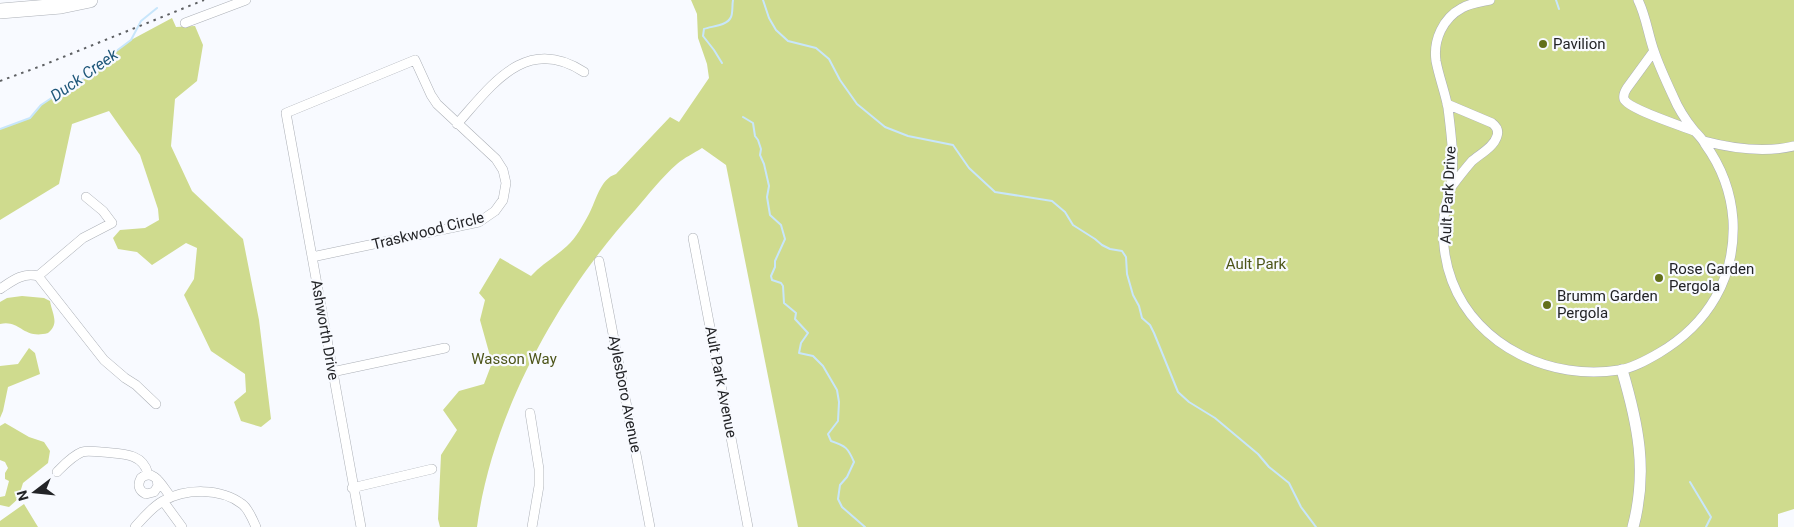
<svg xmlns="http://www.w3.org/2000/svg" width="1794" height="527" viewBox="0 0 1794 527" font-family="Roboto,sans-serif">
<rect width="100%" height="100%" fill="#f8faff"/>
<path fill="#cfdb8e" d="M691,0h1103v509l-16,5v13h-980l-72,-362 -24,-17c-8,5 -18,10 -25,16 -15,13 -28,30 -41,45 -77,84 -144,204 -159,318h-37l-2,-8 3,-64 16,-25 -14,-20 16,-19 25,-7 8,-21 -12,-43 5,-20 -6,-7 21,-35 31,18c11,-12 24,-19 36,-30 9,-8 16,-21 22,-32 7,-13 11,-35 27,-40l54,-57 9,5 30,-44 -2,-14 -9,-26 -1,-24z
M172,18l4,9 19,-1 8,19 -6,36 -22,18 -4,47 21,45 51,48 16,81 12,99 -10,8 -20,-6 -7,-19 12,-10 -1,-18 -34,-23 -27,-56 10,-16 3,-31 -11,-5 -34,22 -15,-13 -19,-3 -5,-11 7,-8 25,-2 14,-8 -1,-11 -18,-54 -31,-44 -37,13 -13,60 -59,36v-91l30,-11 11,-13 24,-16 30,-17 16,-17 20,-15z
M22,296l22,2 6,3c2,13 10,22 -2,32 -25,7 -28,-14 -48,-9v-22l7,-4z
M29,348l6,5 5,21 -32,13 -5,24 -3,7v-52l18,-2z
M5,423l24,14 15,5 6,9 -2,12 -25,20 -5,16 -9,8 -9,-2v-8l5,-1 4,-15 -4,-2v-6l3,-5 -3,-6 -5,-2v-34z
M24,504l14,23h-38v-6z"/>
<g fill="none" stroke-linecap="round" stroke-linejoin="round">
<path stroke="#c8e6fb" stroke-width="2" d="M763,0l6,18 7,12 12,11 28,7 13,11 11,21 17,24 28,23 23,9 45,9 16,23 26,24 57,9 13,11 8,13 22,14 7,6 8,4 12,2 4,6 1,17 6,21 6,11 3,12 8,7 4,8 24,59 11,10 26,16 43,36 11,13 20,16 12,24 15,20
M1556,0l3,9
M722,63l-8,-13 -11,-14 1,-7c8,-3 23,-3 27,-12 2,-4 1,-12 2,-17
M743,117l10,6 2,13 3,4 3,9 -1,6 4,9 5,22 -2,11 3,18 11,10 4,14 -10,22v6l-4,9 1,4 9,3 2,3 1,17 12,10 -1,6 13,14 -7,10 -2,10 14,3 10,10 14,24 2,12 -1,19 -10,13 3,7c15,5 17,7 23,21l-7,15 -7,8 -2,14 4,8 23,20
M0,129l30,-11 11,-13 24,-16 30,-17 16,-17 20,-15 10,-19 16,-13
M1690,482l21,35 -5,10"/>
<g stroke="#acb0b7" stroke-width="10">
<path id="minor" d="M1490,0c-9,2 -20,3 -28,8 -19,10 -29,32 -26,53 3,16 9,31 12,47 3,25 7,53 3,78 -1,6 -3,12 -5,18 -5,25 -3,53 6,77 25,66 100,100 167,89 14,-2 28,-10 40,-17 49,-29 77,-75 74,-133 -2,-28 -12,-54 -28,-76 -3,-6 -8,-10 -12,-15 -9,-11 -15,-21 -20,-33 -7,-15 -14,-30 -19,-45 -6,-17 -8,-35 -16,-51
M185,23l61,-23
M1654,51l-27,37c-2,3 -4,7 -3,11 4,10 58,27 70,32
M1447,104l45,19c4,3 7,7 5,13 -3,11 -17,18 -25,25 -7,8 -14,17 -20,25
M457,124c35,-39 69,-90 127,-52
M1704,141c30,8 60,12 90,5
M693,238l55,289
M312,257l167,-35 16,-11 8,-11 3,-17 -3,-13 -7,-11 -59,-55 -6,-9 -16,-35 -129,53 75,414
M599,261l51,266
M38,276l45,-38 29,-15 -9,-12 -17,-14
M0,289c12,-8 23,-17 38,-13l66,84 21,18 11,7 20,19
M332,372l113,-24
M530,413l9,56v17l-7,41
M57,472c7,-7 15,-16 25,-20 6,-2 13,0 20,0 18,2 41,0 46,22
M157,479l1,7 -4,6 -8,2c-7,-3 -9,-9 -5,-16 13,-11 22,10 30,19
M352,488l80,-19
M163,501l19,26
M135,527c9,-10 17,-20 28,-26 23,-13 58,-13 79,3 6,4 11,16 14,23"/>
</g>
<g stroke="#acb0b7" stroke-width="12">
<path id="tertiary" d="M1622,370c16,54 26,101 11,157"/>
</g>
<g stroke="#acb0b7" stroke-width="16">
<path id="trunk" d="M0,11l61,-5 29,-6"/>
</g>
<use href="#minor" stroke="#fff" stroke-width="9"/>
<use href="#tertiary" stroke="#fff" stroke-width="11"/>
<use href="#trunk" stroke="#fff" stroke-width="15"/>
<path stroke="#5e6063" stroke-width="2" stroke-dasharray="2.5 5" stroke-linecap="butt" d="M0,81l41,-15 163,-66"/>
</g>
<g fill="#63701a" stroke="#f8faff" stroke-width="2">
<circle cx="1543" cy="44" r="5"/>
<circle cx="1659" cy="278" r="5"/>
<circle cx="1547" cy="305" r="5"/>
</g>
<g text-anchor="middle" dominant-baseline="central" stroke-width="4.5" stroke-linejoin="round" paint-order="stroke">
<g font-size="15" fill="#232427" stroke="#f8faff" text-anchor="start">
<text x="1553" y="44">Pavilion</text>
<text x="1669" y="269">Rose Garden<tspan x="1669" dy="17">Pergola</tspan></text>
<text x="1557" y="296">Brumm Garden<tspan x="1557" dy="17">Pergola</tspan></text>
</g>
<g font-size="15" fill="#232427" stroke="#f8faff">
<text transform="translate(1448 195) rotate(-87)">Ault Park Drive</text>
<text transform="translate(428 231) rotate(-14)">Traskwood Circle</text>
<text transform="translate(325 330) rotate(80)">Ashworth Drive</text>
<text transform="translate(721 382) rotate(79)">Ault Park Avenue</text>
<text transform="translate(625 394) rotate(79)">Aylesboro Avenue</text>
</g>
<g font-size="15" fill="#4d5519" stroke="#f8faff">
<text x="1256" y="264">Ault Park</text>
<text x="514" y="359">Wasson Way</text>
</g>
<g font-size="16" font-style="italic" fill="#1d5679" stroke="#f8faff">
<text transform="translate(84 75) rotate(-35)">Duck Creek</text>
</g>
</g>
<g transform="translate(35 492) rotate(254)" stroke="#f8faff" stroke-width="4" paint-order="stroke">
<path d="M0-4L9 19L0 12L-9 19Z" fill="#232427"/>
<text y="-8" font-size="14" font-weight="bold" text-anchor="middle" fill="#232427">N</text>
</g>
</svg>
